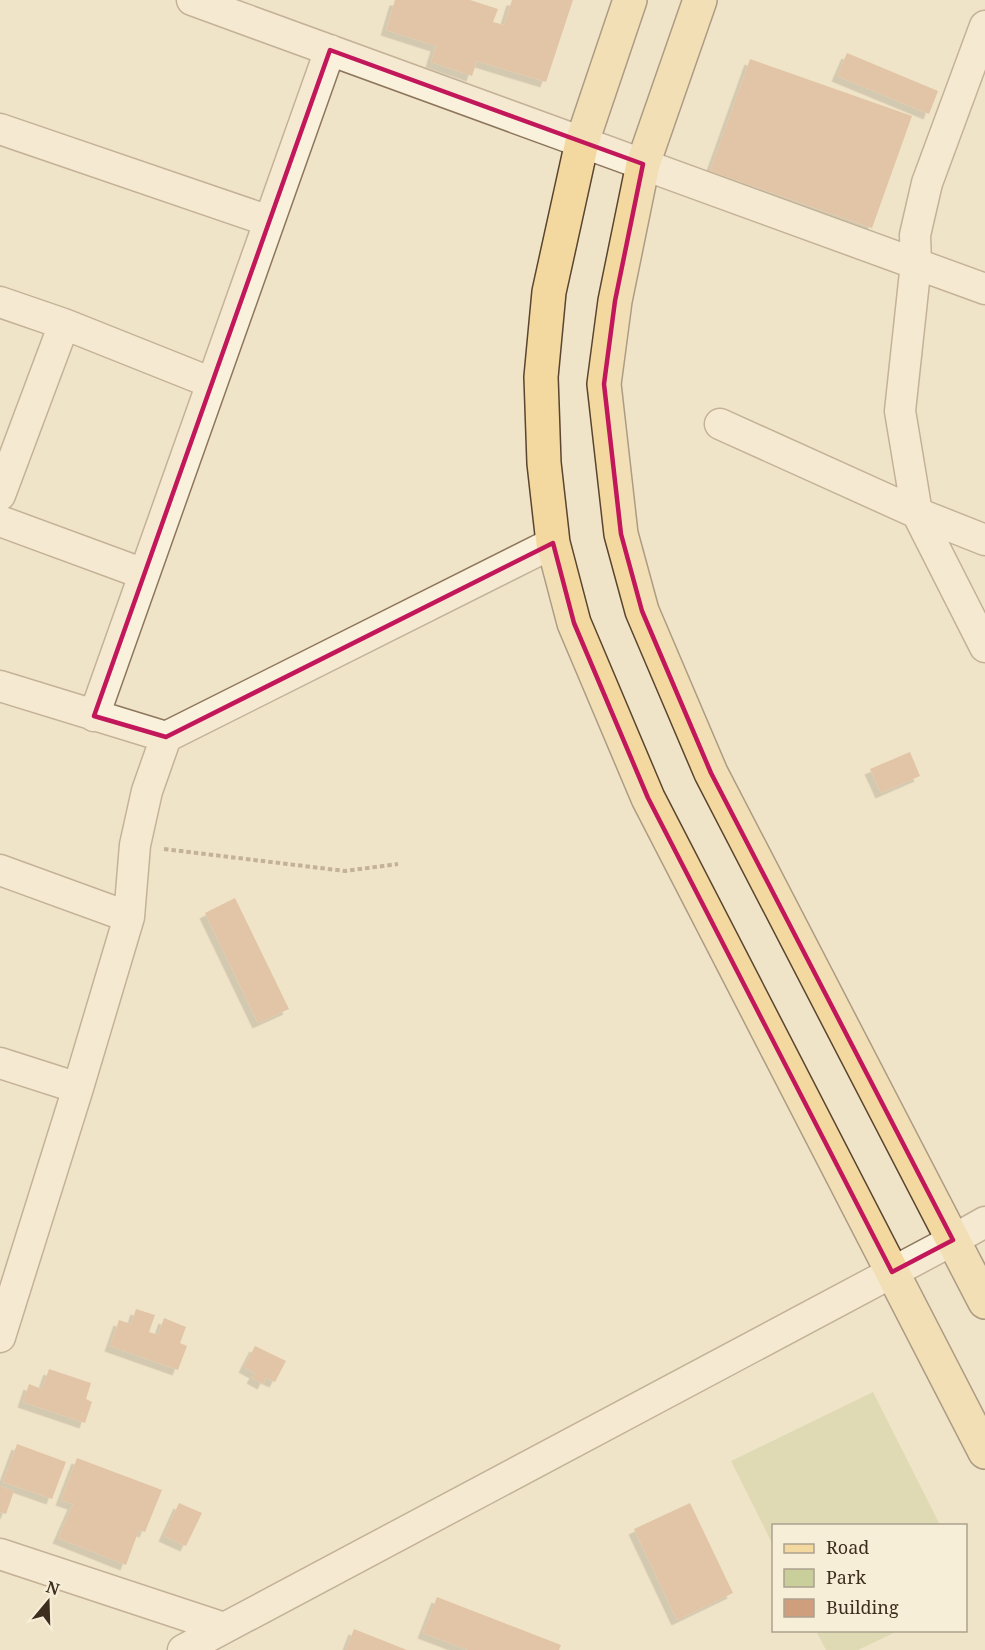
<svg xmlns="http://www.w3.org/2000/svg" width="985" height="1650" viewBox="0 0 985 1650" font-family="'Noto Serif',serif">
<defs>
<filter id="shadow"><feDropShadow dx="-5.5" dy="5.5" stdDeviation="0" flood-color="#0004"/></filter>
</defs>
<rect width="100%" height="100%" fill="#f0e4c8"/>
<path fill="#c9cf9b" d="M873,1392l67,133 -166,1 -1,19 -42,-84z
M816,1631h82l-40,19h-32z"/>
<path fill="#cf9f7d" filter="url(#shadow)" d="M395,0h75l28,9 -5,13 11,3 8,-25h61l-27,82 -69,-21 -5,15 -41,-14 5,-16 -50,-16z
M847,53l91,38 -9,23 -92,-38z
M750,59l162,57 -40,112 -162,-57z
M910,752l10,24 -39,17 -11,-24z
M235,898l54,111 -31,14 -53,-110z
M136,1309l19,6 -6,17 9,3 6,-17 22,9 -6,16 7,3 -9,24 -68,-24 9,-26 12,4z
M255,1346l31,15 -11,21 -9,-4 -3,6 -11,-6 3,-5 -11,-6z
M49,1369l42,14 -5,16 6,3 -7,21 -62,-21 6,-18 13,5z
M17,1444l49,18 -14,37 -49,-17z
M77,1458l85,32 -17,42 -6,-2 -13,35 -68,-27 15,-34 -12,-4z
M0,1486l14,5 -8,23 -6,-2z
M179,1503l23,10 -16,33 -22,-10z
M690,1503l43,90 -56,27 -43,-91z
M437,1597l124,48 -2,5h-91l-45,-17z
M354,1629l53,21h-61z"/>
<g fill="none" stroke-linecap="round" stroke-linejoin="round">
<g stroke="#8d765c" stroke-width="33">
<path id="minor" d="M192,0l793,289
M985,26l-58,157 -12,52 1,28 -16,148 17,102 68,134
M0,129l269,92
M0,302l64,22 148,59
M720,424l197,89 68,27
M0,495l64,-171
M0,521l144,53
M0,686l166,51 387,-194
M94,716l236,-666
M0,870l129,47
M0,1063l78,25
M0,1337l78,-249 51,-171 6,-72 12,-54 19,-54
M0,1554l224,74
M183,1650l770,-410 32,-18"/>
</g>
<g stroke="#5b4430" stroke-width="36">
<path id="major" d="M630,0l-48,142 -33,150 -8,85 3,86 9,80 21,80 74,175 337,654
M700,0l-57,164 -28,137 -11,83 17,150 21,77 69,162 274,529"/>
</g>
<path stroke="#8d765c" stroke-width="4" stroke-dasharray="4.5 3" stroke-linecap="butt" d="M164,849l181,22 53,-7"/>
<use href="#minor" stroke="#faf1dc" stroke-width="30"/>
<use href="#major" stroke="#f3d9a0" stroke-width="33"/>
</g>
<path d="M0 0H985V1650H0ZM330,50l313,114 -28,137 -11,83 17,150 21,77 69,162 242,467 -61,32 -244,-474 -74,-175 -21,-80 -387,194 -72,-21z" fill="#f0e4c8" fill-opacity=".55" fill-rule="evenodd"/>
<path fill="none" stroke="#c2185b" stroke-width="4.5" stroke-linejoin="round" d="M330,50l313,114 -28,137 -11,83 17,150 21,77 69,162 242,467 -61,32 -244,-474 -74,-175 -21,-80 -387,194 -72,-21z"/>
<rect x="772" y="1524" width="195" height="108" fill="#f7eed8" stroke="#ada18e" stroke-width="1.5"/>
<rect x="784" y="1544" width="30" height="9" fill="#f3d9a0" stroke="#ada18e" stroke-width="1.5"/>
<text x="826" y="1554" font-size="18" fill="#3d2e20">Road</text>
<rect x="784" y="1569" width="30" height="18" fill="#c9cf9b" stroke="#ada18e" stroke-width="1.5"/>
<text x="826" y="1584" font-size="18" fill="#3d2e20">Park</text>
<rect x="784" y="1599" width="30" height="18" fill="#cf9f7d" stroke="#ada18e" stroke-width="1.5"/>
<text x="826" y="1614" font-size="18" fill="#3d2e20">Building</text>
<g transform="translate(48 1602) rotate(19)" stroke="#f7eed8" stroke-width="4.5" paint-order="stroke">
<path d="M0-4.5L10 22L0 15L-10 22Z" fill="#3d2e20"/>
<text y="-9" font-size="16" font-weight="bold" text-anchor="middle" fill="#3d2e20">N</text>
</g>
</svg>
